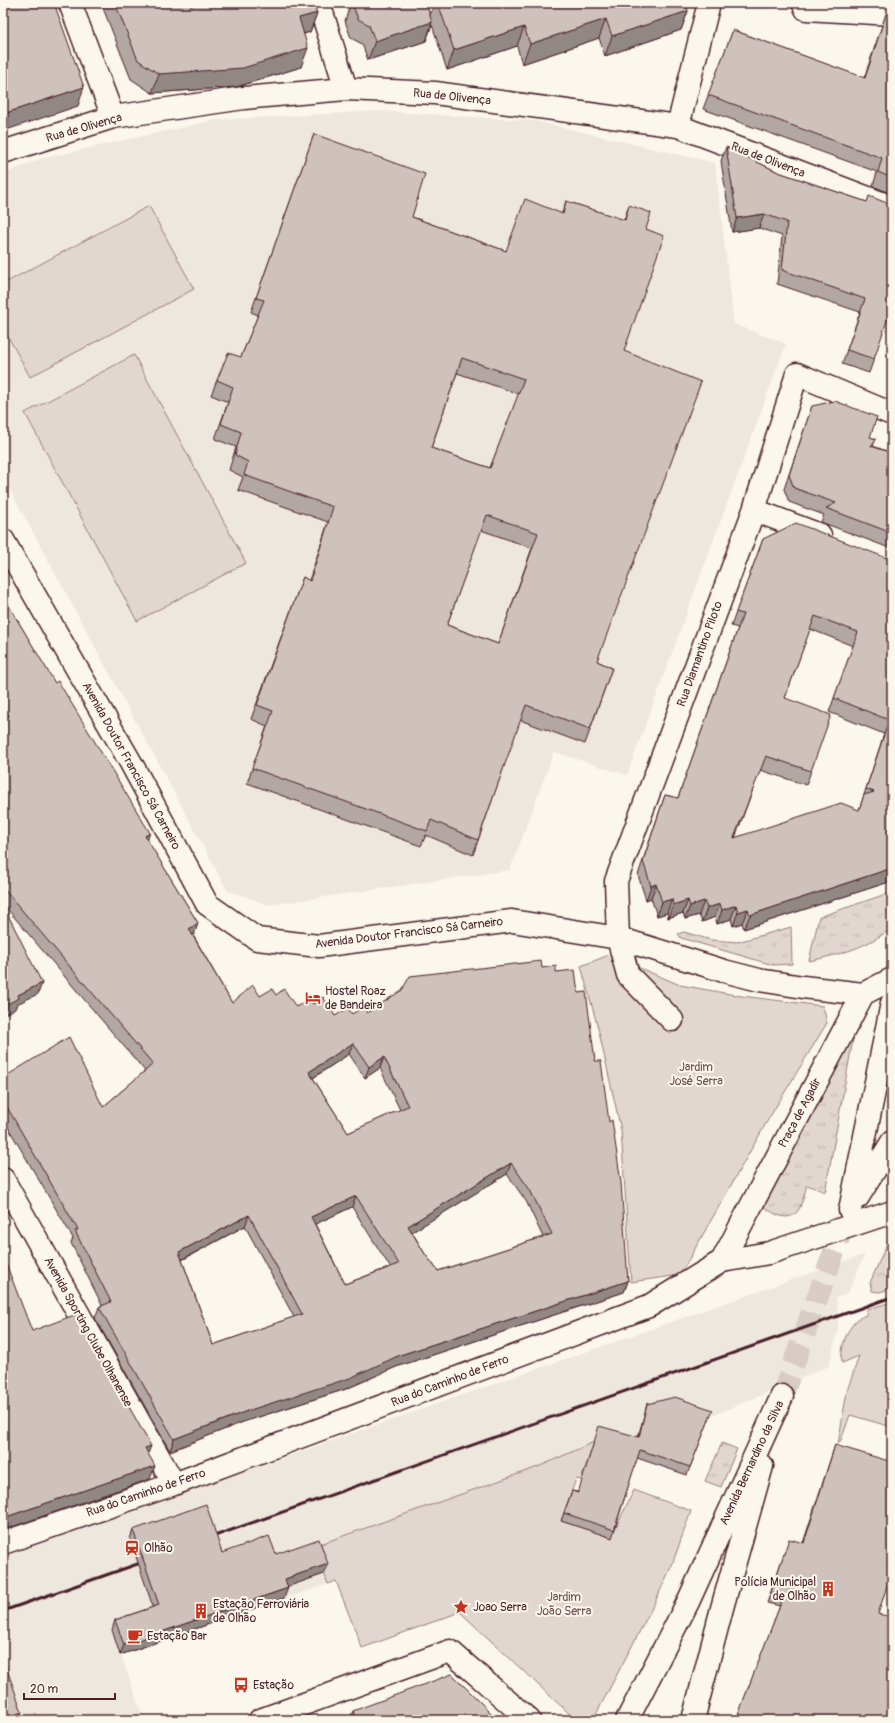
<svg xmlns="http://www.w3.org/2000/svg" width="895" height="1723" viewBox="0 0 895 1723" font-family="Pangolin,sans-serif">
<defs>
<pattern id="grass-tufts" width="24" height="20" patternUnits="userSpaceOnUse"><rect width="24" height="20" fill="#e2d7d0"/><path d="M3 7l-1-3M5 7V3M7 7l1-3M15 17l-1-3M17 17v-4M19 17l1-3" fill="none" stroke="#c3b8b3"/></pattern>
</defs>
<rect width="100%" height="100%" fill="#fbf7ec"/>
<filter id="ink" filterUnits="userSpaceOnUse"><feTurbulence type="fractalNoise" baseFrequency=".025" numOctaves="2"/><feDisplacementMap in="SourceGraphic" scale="8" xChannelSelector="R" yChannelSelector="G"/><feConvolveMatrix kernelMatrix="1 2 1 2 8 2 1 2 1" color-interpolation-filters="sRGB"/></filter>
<g filter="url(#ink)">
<path fill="#eee7de" d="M378,111l157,10 180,42 19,161 52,20 -159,431 -73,-23 -44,118 -242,35 -41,-15 -224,-413v-303l37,-15 176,-39z
M865,1254l-17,39 -12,5 2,12v18l-9,38 -119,51 -38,-13 -36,41 -40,-11 -2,8 -56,25 -223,79 13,38 -207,71 23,65h-141v-164z"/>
<path fill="url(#grass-tufts)" stroke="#967b7e" d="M892,892v36c-27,20 -50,26 -83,33l10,-44z
M791,927l1,37 -19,1 -92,-27 -3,-4 6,-2 27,8 27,2z
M854,1034l-29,158 -18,-7c-2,7 -6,23 -10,27 -11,12 -28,-1 -37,-9z
M891,1234h1v54l-12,4 -8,-1 -2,-8z
M722,1443l15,6 -16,38 -16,-6z"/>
<path fill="#e2d7d0" stroke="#967b7e" d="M149,206l45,83 -164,88 -27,-50v-43z
M134,355l112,208 -109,58 -112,-208z
M609,955l71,30 61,11 82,10 4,17 -58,95 -89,157 -49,7 -10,-152 -23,-102 -17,-62z
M892,1302v125l-42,-12 -9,25 -3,4 9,-53 12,-35 -17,7c-2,-17 6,-42 24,-48l1,-6z
M594,1442l-13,38 -5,-1 -15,42 50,16 23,-47 57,21 -19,54 -18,39 -61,116h-17l-116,-108 -98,36 -26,-67 -8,3 -13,-38 223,-79z"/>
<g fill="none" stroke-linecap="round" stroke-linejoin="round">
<path stroke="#d8ccc5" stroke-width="22" stroke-dasharray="22 11" stroke-linecap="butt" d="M782,1396l66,-183"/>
<g stroke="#4a1f2b" stroke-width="25">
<path id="street" d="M70,3l43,114
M319,3l27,86
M803,3l3,6 86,5
M678,126l31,-123
M3,152l110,-35 131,-19 102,-9 89,4 243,33 214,81
M754,510l66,25
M3,540l128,223 76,141 50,35 62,7 193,-25 106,17 106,33 35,9 44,7 60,7
M672,1020l-44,-45 -10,-37 -2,-57 138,-371 43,-136 95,40
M722,1261l47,-8 123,-41"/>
</g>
<g stroke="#4a1f2b" stroke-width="25">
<path id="secondary" d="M3,1179l171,305
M858,1197l34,-55
M850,1210l42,-207
M3,1543l171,-59 475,-178 73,-45 141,-267 29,-15
M260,1720l190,-69 79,69
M627,1720l61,-118 94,-206
M693,1720l29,-112 40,-142"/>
</g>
<use href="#street" stroke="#fbf7ec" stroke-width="22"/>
<use href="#secondary" stroke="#fbf7ec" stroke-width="22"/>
<path stroke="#4a1f2b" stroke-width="3" d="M206,1539l686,-242
M3,1611l146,-51"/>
</g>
<path fill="#b2a7a2" stroke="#4a1f2b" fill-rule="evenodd" d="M101,3h89l1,3 126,7 -7,19 -6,2 -3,33 -65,20 -84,6 -21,-14z
M350,3h76l4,12 5,-12 253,8 -7,19 -76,26 -6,-18 -77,26 -5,-18 -70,24 -15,-45 -6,16 -58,19 -6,-16 -11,-6 -6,-17 5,-16z
M886,14l6,2v178l-19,-8 4,-14 -174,-63 30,-79 131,48z
M314,134l98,83 94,34 56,-38 4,-12 58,19 5,-15 17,24 -22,122 -27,310 15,7 -27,76 -65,-24 -47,135 -47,-20 -5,11 -174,-63 20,-57 -16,-7 52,-142 6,4 19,-59 -90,-32 5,-13 -14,-7 7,-23 -21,-8 13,-37 -17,-7 6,-15 24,-23 17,-42 -7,-3zM457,373l62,21 -29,74 -59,-20zM481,530l51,18 -34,96 -51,-19z
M726,147l52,25 89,30 7,157 -5,14 -27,-9 18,-52 -83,-28 5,-48 -23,-8 -27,4 -11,-71z
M812,406l58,31 6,2 -3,7 19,7v96l-71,-27 3,-7 -35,-13 -5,-13z
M763,539l129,21v321l-148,48 -2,-6 -9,3 -2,-7 -14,5 -2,-7 -13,5 -3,-7 -14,4 -2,-6 -15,5 -1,-5 -10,3 -6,-18 -5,2 -8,-25 27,-80 13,3 60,-170 -7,-2zM810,629l43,17 -24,66 55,22 -25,76 -124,28 25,-68 46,15 5,-14 -26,-73z
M3,596l144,244 51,83 -4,12h-1l39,68 28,-7 16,-1 20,12 17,-3 22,12 17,-2 15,-1 175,-45 14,4 22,21 17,68 33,220 -4,11 -228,75 -50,22 -103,33 -73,29 -75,-133 4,-11 3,-2 -31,-62 2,-5 -70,-119v-41l100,29 42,-36 -142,-167zM349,1054l16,24 15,-10 20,42 -52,23 -35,-55zM507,1174l19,27 17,36 -105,34 -13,-17 -13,-22zM352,1207l38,60 -45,17 -30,-60zM245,1226l49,91 -81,28 -31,-85z
M647,1404l63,13 -23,58 -50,-17 -25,80 -51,-17 11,-30 5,1 61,-55 7,-25z
M835,1445l43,169 14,106h-156l44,-114 -13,-3 18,-52 18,-8z
M133,1530l89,23 54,1 48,20 -37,12 -3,12 -164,57 -8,-25 3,-10 38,-13 -23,-68z
M353,1711l142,6 -1,2 3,1h-148z"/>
<path fill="#918884" stroke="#4a1f2b" d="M688,11l-7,19 -76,26 7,-20z
M317,13l-7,19 -18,5 7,-19z
M606,19l-7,19 -77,26 8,-20z
M432,22l-6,19 -58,19 7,-19z
M524,27l-7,19 -70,24 7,-20z
M308,48l-7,19 -65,20 -84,6 7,-19z
M84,87l-6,19 -75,25v-17z
M764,214l-5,14 -27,4 5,-14z
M150,833l-5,12v-9z
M892,868v13l-148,48 6,-14z
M656,884l-5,14 -5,2 5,-14z
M672,899l-5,14 -10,3 5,-14z
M688,900l-5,13 -15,5 5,-13z
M704,901l-5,14 -14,4 5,-13z
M720,904l-5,13 -13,5 5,-14z
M736,905l-5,14 -14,5 5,-14z
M748,909l-6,14 -9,3 5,-14z
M198,923l-4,12 -9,5 4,-11z
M42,983l-4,11 -21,10 -2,5 -12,6v-9l15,-11z
M353,1043l-4,11 -44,29 4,-11z
M384,1057l-4,11 -15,10 4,-11z
M511,1163l-4,11 -103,63 4,-11z
M356,1196l-4,11 -45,21 4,-11z
M249,1215l-4,11 -70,37 4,-11z
M628,1281l-4,11 -228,75 -50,22 -103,33 -73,29 4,-12 73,-28 153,-56z
M151,1446l-5,13 -1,-11z
M155,1466l-5,13 -147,51v-12z
M328,1564l-4,10 -43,15 4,-10z
M288,1588l-4,10 -164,57 4,-10z
M22,1712l-3,7 -3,1h-13v-1z
M495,1717l-1,3h-9z"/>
<path fill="#cfc2bc" stroke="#4a1f2b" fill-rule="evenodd" d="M3,3h51l30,84 -81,27z
M115,3h75l1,3 7,-3h116l3,10 -18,5 9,30 -65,20 -84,6 -21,-14z
M352,3h74l6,19 -57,19 -6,-16 -11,-6z
M438,3h248l2,8 -76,25 -6,-17 -76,25 -6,-17 -70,23z
M886,14l6,2v162l-14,-6 4,-14 -174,-63 25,-65 132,48z
M314,134l111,40 -13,43 94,34 19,-52 38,15 3,-13 59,19 4,-15 22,8 -5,16 18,7 -40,115 77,31 -104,279 15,7 -22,61 -64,-24 -48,135 -47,-20 -4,11 -175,-63 21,-57 -16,-6 46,-128 7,4 23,-74 -89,-32 4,-13 -13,-7 6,-23 -20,-8 12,-37 -16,-7 11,-27 13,4 23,-57 -8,-2zM462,358l62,21 -34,89 -59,-20zM487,515l51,18 -40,111 -51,-19z
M726,147l52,25 89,30 2,-6 23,9v101l-18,53 -27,-9 18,-51 -83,-29 5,-48 -23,-8 -27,4z
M835,401l42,16 -7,20 6,2 -5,7 21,7v80l-66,-25 10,-5 -42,-15 -5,-13 23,-69z
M796,523l96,37v308l-142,47 -2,-6 -10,3 -2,-7 -14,5 -2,-6 -13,4 -3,-7 -14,5 -2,-6 -15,5 -1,-6 -10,3 -6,-18 -5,2 -8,-25 22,-66 13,3 65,-184 -7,-2 27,-73zM815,616l43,16 -24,66 55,22 -23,69 8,3 -10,3 -5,15 -18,-7 -107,35 32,-82 45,15 20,-56 -46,-17z
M3,596l52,87 3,-2 92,152 -5,3 53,87 -9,6 43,74 21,-18 7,11 12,-7 4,6 8,-6 12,18 13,-8 4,5 10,-7 12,19 13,-8 4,6 11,-7 4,6 35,-23 8,-14 131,-15 1,7 14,-2v6l19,-2 3,23 8,-1 9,69h6l8,61 3,-2 9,63 7,98 -228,74 -50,23 -103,33 -73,28 -75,-132 12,-5 -36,-71 3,-1 -75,-130v-22l66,-41 34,70 50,-43 -150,-176v-169l6,-3 -6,-10zM353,1043l16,24 15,-10 24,49 -60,27 -39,-61zM511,1163l19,27 22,44 -114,37 -13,-17 -17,-28zM356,1196l43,68 -54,20 -34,-67zM249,1215l53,99 -89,31 -34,-93z
M3,905l39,78 -24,12 1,3 -16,8z
M3,1256l29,75 45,-17 74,132 -6,2 10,18 -152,52z
M675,1397l38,13 -23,57 -50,-17 -26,80 -50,-17 8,-22 6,2 21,-67 40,11 8,-33z
M835,1445l57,17v108l-14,44 14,3v103h-155l5,-16 42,-109 -13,-3 18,-53 15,4z
M206,1504l16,49 47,-17 7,18 43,-15 9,25 -43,15 3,9 -164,57 -9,-25 44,-15 -26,-75z
M3,1658l19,54 -19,7z
M452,1674l43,43 -10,3h-129l-3,-9z"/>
</g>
<defs>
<g id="hotel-bare" transform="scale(1.2)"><path d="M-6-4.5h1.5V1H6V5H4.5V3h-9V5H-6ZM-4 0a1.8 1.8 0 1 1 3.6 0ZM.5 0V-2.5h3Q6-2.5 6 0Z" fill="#c8321e" stroke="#fbf7ec" stroke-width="2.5" paint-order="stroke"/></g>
<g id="station-bare" transform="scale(1.2)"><path d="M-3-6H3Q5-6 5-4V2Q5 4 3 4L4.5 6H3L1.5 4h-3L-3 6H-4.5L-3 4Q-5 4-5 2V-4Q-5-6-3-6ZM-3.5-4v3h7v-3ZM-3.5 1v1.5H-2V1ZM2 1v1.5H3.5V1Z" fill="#c8321e" stroke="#fbf7ec" stroke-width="2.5" paint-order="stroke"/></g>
<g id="building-bare" transform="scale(1.2)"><path d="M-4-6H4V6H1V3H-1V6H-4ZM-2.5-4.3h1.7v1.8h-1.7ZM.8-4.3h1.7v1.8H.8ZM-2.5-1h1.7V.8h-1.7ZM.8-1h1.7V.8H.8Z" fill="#c8321e" stroke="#fbf7ec" stroke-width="2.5" paint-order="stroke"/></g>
<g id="sight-bare" transform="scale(1.2)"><path d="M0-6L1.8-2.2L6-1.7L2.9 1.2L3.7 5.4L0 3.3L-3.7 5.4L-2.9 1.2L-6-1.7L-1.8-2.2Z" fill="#c8321e" stroke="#fbf7ec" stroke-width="2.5" paint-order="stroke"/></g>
<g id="cafe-bare" transform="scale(1.2)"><path d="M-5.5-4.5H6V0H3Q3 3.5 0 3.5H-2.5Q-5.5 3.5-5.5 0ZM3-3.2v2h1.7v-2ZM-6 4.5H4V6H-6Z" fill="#c8321e" stroke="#fbf7ec" stroke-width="2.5" paint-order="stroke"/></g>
<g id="bus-bare" transform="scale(1.2)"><path d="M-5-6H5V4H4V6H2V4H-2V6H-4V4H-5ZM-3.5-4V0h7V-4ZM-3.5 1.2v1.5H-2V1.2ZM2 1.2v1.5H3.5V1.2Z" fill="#c8321e" stroke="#fbf7ec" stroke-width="2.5" paint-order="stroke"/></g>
</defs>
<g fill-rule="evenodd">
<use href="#hotel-bare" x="313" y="998"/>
<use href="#station-bare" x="132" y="1548"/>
<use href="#building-bare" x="828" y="1589"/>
<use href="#sight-bare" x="461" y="1607"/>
<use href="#building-bare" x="201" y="1611"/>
<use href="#cafe-bare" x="135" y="1636"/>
<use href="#bus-bare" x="241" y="1685"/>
</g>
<g text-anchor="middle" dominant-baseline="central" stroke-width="4" stroke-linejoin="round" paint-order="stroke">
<g font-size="12" fill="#4a1f2b" stroke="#fbf7ec">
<text transform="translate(452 97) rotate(6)">Rua de Olivença</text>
<text transform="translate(84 128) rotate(-16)">Rua de Olivença</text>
<text transform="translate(768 160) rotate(21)">Rua de Olivença</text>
<text transform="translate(700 654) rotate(-70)">Rua Diamantino Piloto</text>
<text transform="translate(131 766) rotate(61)">Avenida Doutor Francisco Sá Carneiro</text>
<text transform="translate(409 933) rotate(-7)">Avenida Doutor Francisco Sá Carneiro</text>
<text transform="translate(800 1113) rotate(-62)">Praça de Agadir</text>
<text transform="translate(88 1332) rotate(61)">Avenida Sporting Clube Olhanense</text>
<text transform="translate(450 1381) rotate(-21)">Rua do Caminho de Ferro</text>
<text transform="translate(752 1463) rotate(-65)">Avenida Bernardino da Silva</text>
<text transform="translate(146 1493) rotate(-19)">Rua do Caminho de Ferro</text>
</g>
<g font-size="12" fill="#4a1f2b" stroke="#fbf7ec" text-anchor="start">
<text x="325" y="991">Hostel Roaz<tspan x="325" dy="14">de Bandeira</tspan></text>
<text x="144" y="1548">Olhão</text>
<text x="816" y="1582" text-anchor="end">Polícia Municipal<tspan x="816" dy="14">de Olhão</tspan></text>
<text x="213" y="1604">Estação Ferroviária<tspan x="213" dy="14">de Olhão</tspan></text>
<text x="473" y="1607">Joao Serra</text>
<text x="147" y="1636">Estação Bar</text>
<text x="253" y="1685">Estação</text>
</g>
<g font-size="12" fill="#704d54" stroke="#fbf7ec">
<text x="696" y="1067">Jardim<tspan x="696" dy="14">José Serra</tspan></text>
<text x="564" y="1597">Jardim<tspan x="564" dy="14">João Serra</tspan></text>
</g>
</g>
<rect width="895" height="1723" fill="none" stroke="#fbf7ec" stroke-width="16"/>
<rect x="8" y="8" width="879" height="1707" fill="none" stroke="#4a1f2b" stroke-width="1.5" filter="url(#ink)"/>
<path d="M24 1693v6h91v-6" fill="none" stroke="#4a1f2b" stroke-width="2"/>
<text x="30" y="1693" font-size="12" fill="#4a1f2b" stroke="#fbf7ec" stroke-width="3" paint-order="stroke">20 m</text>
</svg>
